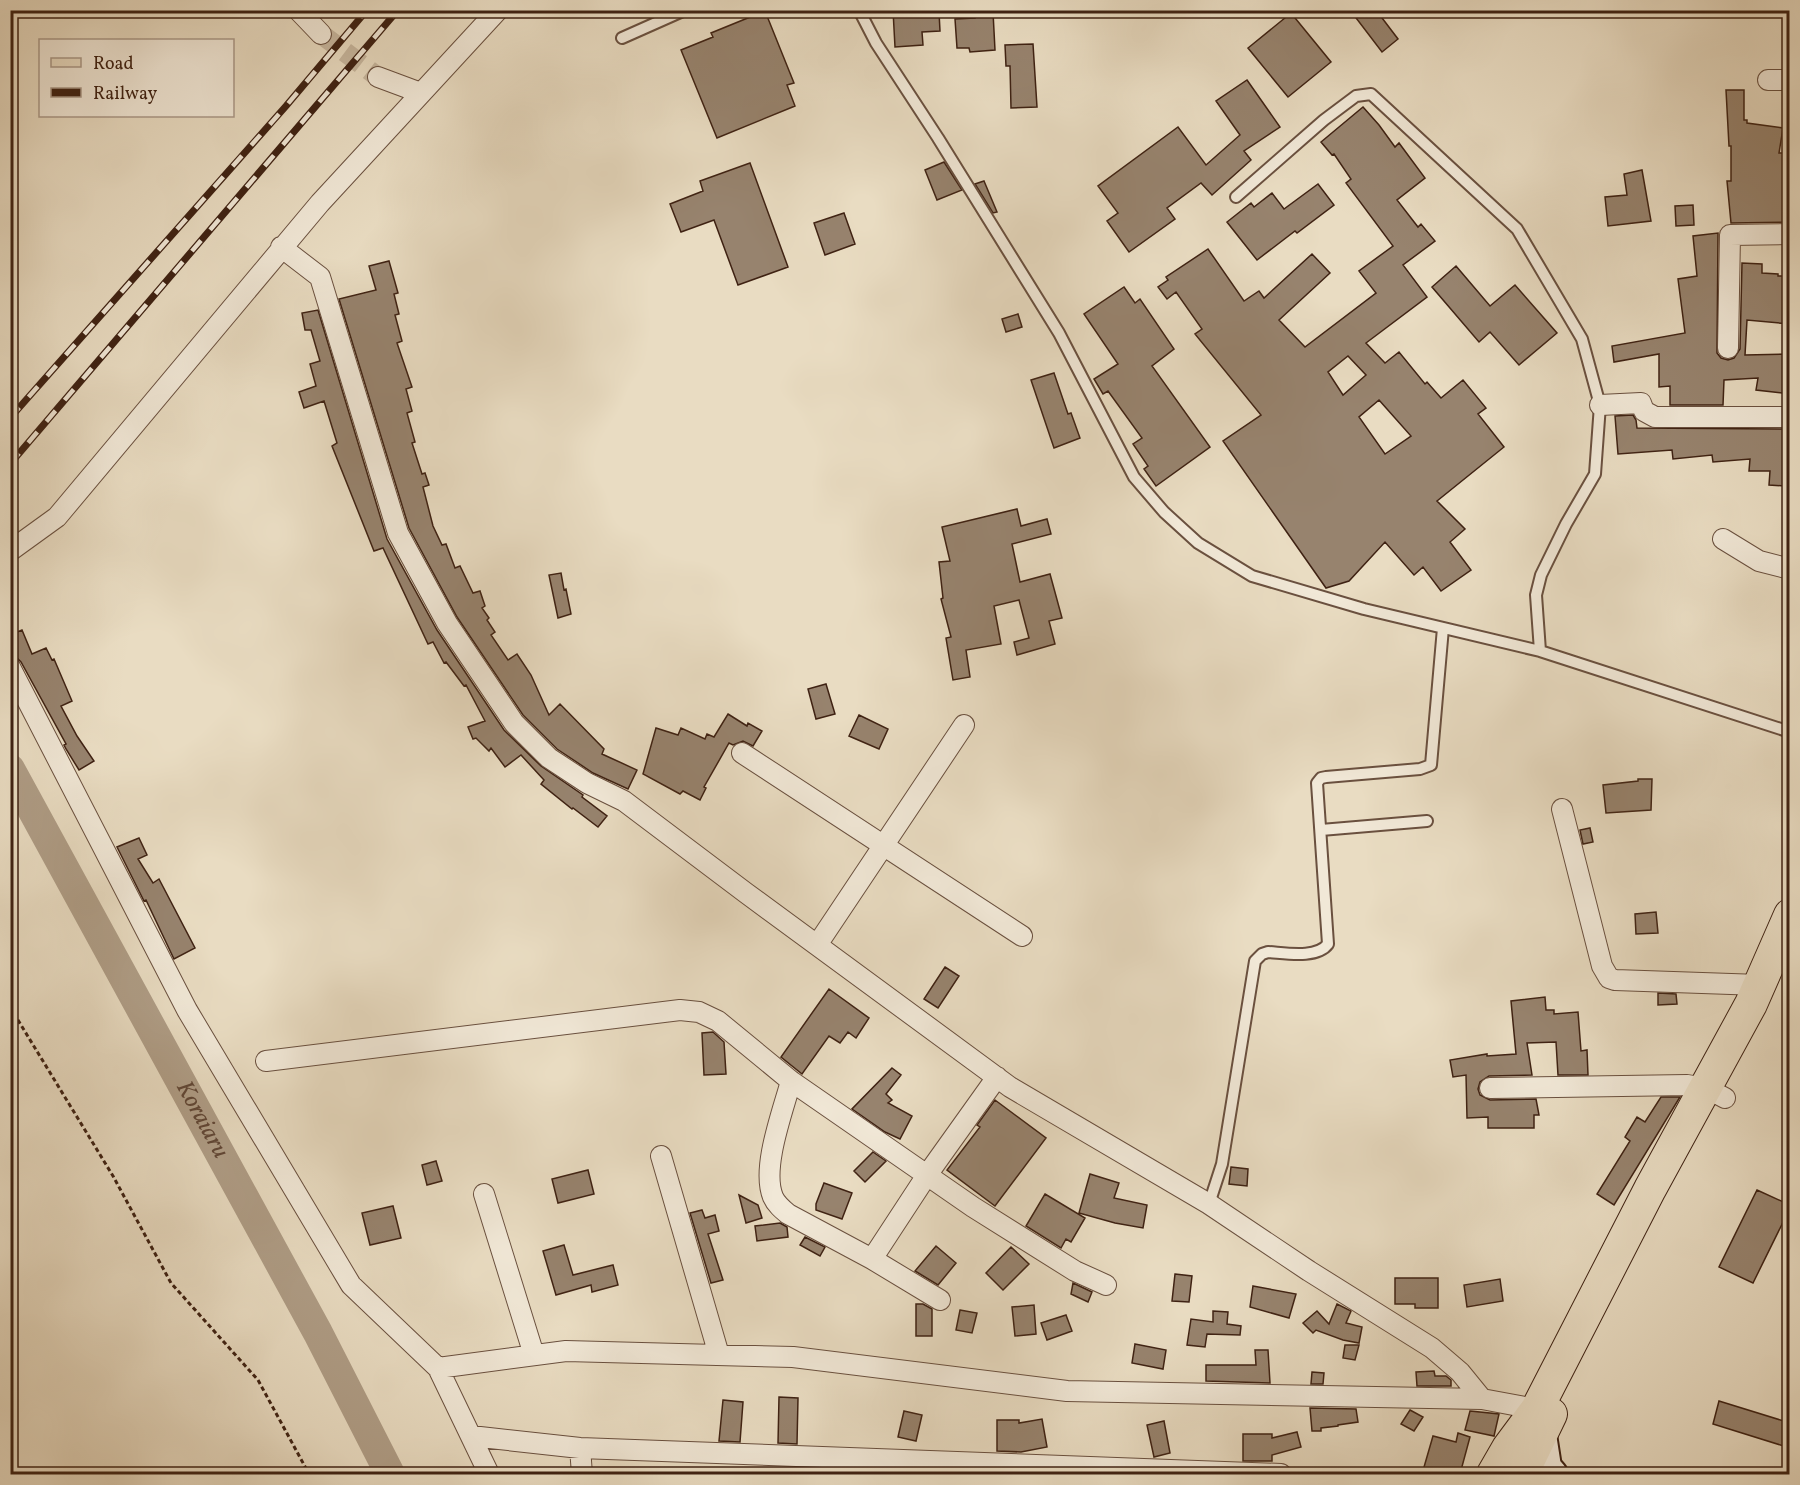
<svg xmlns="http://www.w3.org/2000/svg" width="1800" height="1485" viewBox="0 0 1800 1485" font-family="Vollkorn,serif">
<rect width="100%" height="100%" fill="#e9dcc2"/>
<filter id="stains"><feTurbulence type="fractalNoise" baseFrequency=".00333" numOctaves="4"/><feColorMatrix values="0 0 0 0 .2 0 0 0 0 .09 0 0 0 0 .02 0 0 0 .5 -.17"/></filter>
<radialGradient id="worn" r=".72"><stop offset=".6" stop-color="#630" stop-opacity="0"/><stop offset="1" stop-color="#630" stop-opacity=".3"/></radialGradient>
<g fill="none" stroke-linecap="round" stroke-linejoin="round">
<path stroke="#af9d86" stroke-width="30" id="s1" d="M10,769l308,564 72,141"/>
</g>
<path fill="#97836e" stroke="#3f2213" stroke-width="1.5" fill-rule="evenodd" d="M893,10l46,2 1,19 -18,1 1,13 -28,2z
M1350,10h26l22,29 -16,13z
M765,11l29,72 -7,2 8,21 -78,32 -36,-88 32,-13 -2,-4z
M993,12l2,38 -25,2 -1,-4h-12l-2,-29 20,-1 -1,-5z
M1291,13l40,49 -43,35 -40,-49z
M1033,44l4,63 -26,1 -1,-42h-4l-1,-21z
M1247,80l33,47 -36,24 7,9 -39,35 -11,-12 -34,25 8,11 -46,33 -22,-31 11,-8 -20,-27 80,-59 28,38 34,-30 -24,-34z
M1726,90h18v30h3v3l36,5 -4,25h11v69l-59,1 -4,-42h4v-35h-2z
M1363,107l16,18 16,22 4,-4 26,35 -28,22 21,27 3,-3 14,17 -32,24 24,32 -61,46 19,20 14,-11 26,32 2,-2 14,16 22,-18 23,28 -8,6 26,33 -67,54 28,28 -15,13 21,28 -30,21 -18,-24 -9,8 -29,-33 -36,39 -23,7 -103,-147 38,-26 -66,-81 7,-5 -26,-37 -9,7 -9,-12 10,-7 -2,-3 42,-28 36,52 15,-10 5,7 48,-44 18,19 -51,47 26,27 71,-54 -17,-22 34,-25 -47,-63 5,-4 -17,-25 -2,1 -11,-13zM1348,356l18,19 -23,20 -15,-23zM1379,400l32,36 -26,18 -26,-37z
M944,162l18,28 -25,10 -12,-30z
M750,163l38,104 -50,18 -24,-65 -33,12 -11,-28 33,-13 -3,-10z
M1642,170l9,51 -43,5 -3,-29 22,-2 -3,-21z
M984,181l13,31 -4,1 -18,-29z
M1318,184l16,21 -37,28 -2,-2 -38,29 -30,-38 24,-19 3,4 18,-14 12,16z
M1693,205l1,20 -18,1 -1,-20z
M844,213l11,31 -30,11 -11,-32z
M1718,233l-1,120 4,5 7,2 6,-2 6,-9 2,-86 20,1v9l16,1v2h12v48l-43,-4 -2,35 45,-1v40l-34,-4 2,-12 -34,2 -1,25h-53v-19l-11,1v-33l-45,8 -2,-16 73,-13 -7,-54 19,-3 -4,-40z
M389,261l9,32 -4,1 5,20 -4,1 7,26 -5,2 15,44 -6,2 6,22 -5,2 8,29 -3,1 10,31 3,-1 4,12 -6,2 10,39 9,19 4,-1 9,24 5,-2 13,27 7,-2 5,15 -3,2 7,10 -2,2 8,12 -4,3 17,25 9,-6 14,21 18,40 11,-11 44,45 -2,5 35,16 -9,19 -35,-16 -36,-24 -34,-34 -66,-98 -48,-89 -70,-229 37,-9 -7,-24z
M1456,266l34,40 25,-21 42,48 -38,32 -29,-33 -11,10 -47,-55z
M1124,287l11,16 5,-4 34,50 -22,17 58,81 -54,39 -12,-17 4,-3 -15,-22 9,-6 -34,-47 -5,3 -9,-15 24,-15 -34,-50z
M318,310l69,229 50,91 67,100 37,36 42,29 -1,2 25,19 -9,11 -25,-19 -1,1 -31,-25 3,-4 -23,-25 -16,12 -14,-19 -2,3 -13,-13 -3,1 -5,-12 17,-6 -19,-36 -2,1 -18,-24 -2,1 -11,-21 -5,2 -45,-96 -9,3 -42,-105 5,-3 -13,-42 -20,7 -5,-16 17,-6 -6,-22 10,-3 -9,-31h-6l-3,-17z
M1018,314l4,13 -16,5 -4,-13z
M1054,373l14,41 3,-1 9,25 -26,10 -23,-68z
M1633,415l3,5 1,8 153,1v30l-5,27 -16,-1 1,-14h-21l1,-12 -37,3 -1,-7 -39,4 -1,-9 -54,4 -3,-38z
M1017,509l4,17 26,-7 4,15 -39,10 8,38 30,-8 12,44 -13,3 6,23 -38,11 -3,-13 15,-4 -10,-38 -25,6 7,38 -35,6 4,27 -17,3 -7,-42 5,-1 -10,-38 2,-1 -4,-36 11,-1 -8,-34z
M561,573l3,17 2,-1 5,25 -13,4 -9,-43z
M22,630l10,24 14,-6 6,12 2,-1 18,42 -11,5 16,30 17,25 -15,9 -13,-21 -2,-4 2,-1 -45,-82 -5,-5 -6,-2v-20z
M826,684l9,30 -19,5 -8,-30z
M728,714l19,12 1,-3 14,8 -9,15 -10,-5 -10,4 -4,-2 -25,44 2,1 -6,12 -17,-9 -3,3 -37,-20 13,-46 22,7 3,-7 24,11 2,-5 7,3z
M859,715l29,14 -9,20 -30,-13z
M1638,779h14l-1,31 -45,3 -3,-28 35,-4z
M1590,828l3,14 -10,2 -3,-14z
M139,838l8,17 -9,4 15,24 6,-4 36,69 -21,11 -28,-59 -2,1 -27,-54z
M1656,912l2,21 -22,1 -1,-20z
M945,967l14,9 -21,32 -14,-9z
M829,989l40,29 -13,20 -8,-6 -8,11 -11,-7 -27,38 -21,-17z
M1658,993l18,1 1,10 -19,1z
M1545,997l1,13h8v4l24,-2 3,39 6,-1 1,25h-30l-2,-33 -29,1 5,32 -43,1 -9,6 -2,7 2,6 10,5 46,-1 3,16h-5v13h-46v-11l-21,1 -1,-43 -13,2 -3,-17 37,-6v2l29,-2 -5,-53z
M713,1032l11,10 2,32 -22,1 -2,-42z
M892,1068l9,7 -15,19 6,6 -4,3 24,13 -12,23 -15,-7 -33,-23z
M1661,1097h19l-66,108 -17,-11 33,-53 -5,-4 12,-20 8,5z
M995,1100l51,38 -51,68 -48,-36 33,-43 -3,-2z
M873,1152l13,9 -21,21 -11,-11z
M436,1161l6,20 -15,4 -5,-20z
M1231,1167l17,2 -1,17 -18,-2z
M588,1170l6,24 -36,9 -6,-24z
M1090,1174l29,9 -5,15 33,7 -4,23 -28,-5 -36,-10z
M824,1183l28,10 -10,26 -26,-9v-6z
M1757,1190l33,15v3l-37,75 -34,-16z
M1045,1194l40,24 -14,24 -5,-3 -5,9 -35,-22z
M739,1195l19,10 4,13 -16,5z
M393,1206l8,32 -31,7 -8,-32z
M702,1210l3,8 10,-3 4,16 -11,3 15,46 -12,3 -21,-70z
M780,1223l7,4 1,10 -31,4 -2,-15z
M805,1237l20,10 -5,9 -20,-11z
M564,1245l9,30 40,-10 5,20 -26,7 -1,-7 -35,10 -13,-44z
M936,1246l20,17 -18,22 -23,-14z
M1011,1247l18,17 -26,26 -17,-17z
M1175,1274l17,2 -3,26 -17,-1z
M1395,1278h43v30h-23v-4h-20z
M1500,1279l3,22 -36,6 -3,-22z
M1073,1283l19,9 -4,10 -17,-8z
M1253,1286l43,8 -7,24 -39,-11z
M916,1304h7l9,5v27h-16z
M1337,1304l14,7 -5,12 16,4 -3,16 -16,-3 -27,-10 -3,3 -10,-10 14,-12 12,13z
M1034,1305l2,29 -21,2 -3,-29z
M960,1310l17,3 -5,20 -16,-3z
M1213,1311l15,1 -1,12 14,2 -1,9 -33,-1 -2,13 -18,-2 4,-26 22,3z
M1066,1315l6,16 -25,9 -6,-17z
M1135,1344l31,6 -3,19 -31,-6z
M1345,1345h14l-4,15 -12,-2z
M1255,1350h13l2,33 -64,-2v-16h50z
M1434,1371l1,5h11l5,4v6h-34l-1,-14z
M1312,1372l12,1 -1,11h-12z
M779,1397l19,1 -1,46 -19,-1z
M723,1400l20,2 -3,40 -21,-1z
M1719,1401l71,22v25l-77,-24z
M1310,1408l46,1 2,13 -20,3v1l-17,2v3h-9z
M1410,1410l13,7 -9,14 -13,-7z
M904,1411l18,4 -6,26 -18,-4z
M1470,1411l29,3 -5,22 -29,-6z
M1042,1419l5,28 -26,5 -24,-1v-31h22v3z
M1164,1421l6,32 -16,4 -7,-32z
M1297,1432l4,15 -29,8v6h-29v-27h29v4z
M1458,1433l12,4 -10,37h-38l11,-38 23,6z"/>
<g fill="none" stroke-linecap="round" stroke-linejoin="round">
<path stroke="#c7b79f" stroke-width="20" stroke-dasharray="20 10" stroke-linecap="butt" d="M321,34l57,43"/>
<g stroke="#6a503f" stroke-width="14">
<path id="lane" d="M859,10l17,33 62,95 121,195 75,144 30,35 34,31 54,33 112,33 176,42
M622,38l63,-28
M1236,197l88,-77 32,-24 15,-2 146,135 65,110 18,66 -5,69 -29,50 -25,51 -5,20 4,56 250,81
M1321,830l106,-9
M1209,1204l13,-40 33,-203 7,-7 6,-2c17,1 49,7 60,-8l-11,-161 4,-5 5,-1 94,-8 11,-4 12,-137"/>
</g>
<g stroke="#6a503f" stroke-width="22">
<path id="street" d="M298,10l23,24
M378,77l43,16
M1768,80h22
M281,247l39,30 78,256 49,90 67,100 35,35 38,25 37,18 122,92 264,194 199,117 100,67 123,77 28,24 22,27
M1728,348l2,-113 60,-1
M1600,405l41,-2 3,8 11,6h135
M1723,539l36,22 31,8
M10,551l47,-34 263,-314 178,-193
M10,667l177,343 164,275 87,83 51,106
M742,753l280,183
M1562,809l40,157 7,12 6,2 145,5
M817,945l147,-220
M266,1061l414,-51 19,2 19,9 73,60 182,126 102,64 31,14
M791,1081c-8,30 -30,87 -18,116 3,7 9,12 15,17l84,45 68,41
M1490,1088l197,-3 19,3 19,10
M661,1156l58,199
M484,1194l50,161
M872,1259l55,-84 70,-98
M438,1368l128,-17 227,6 274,34 415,8 64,12
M471,1436l109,12 701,26
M580,1448l2,26"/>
</g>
<g stroke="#3f2213" stroke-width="32">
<path id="secondary" d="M1540,1422l7,45 6,7"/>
</g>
<g stroke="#3f2213" stroke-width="34">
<path id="primary" d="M1493,1474l15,-26 29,-39 113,-220 101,-185 39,-89
M1522,1474l29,-60"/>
</g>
<path stroke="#3f2213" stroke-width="3" stroke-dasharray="4.5 3" stroke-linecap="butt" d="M10,1007l103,169 58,107 87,97 51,94"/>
<use href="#lane" stroke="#f1e8d7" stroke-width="10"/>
<use href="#street" stroke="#f1e8d7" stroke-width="20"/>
<use href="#secondary" stroke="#f1e8d7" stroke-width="28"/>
<use href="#primary" stroke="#e9dcc2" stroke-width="32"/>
<g stroke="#3f2213" stroke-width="7">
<path id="rail" d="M10,418l276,-312 81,-96
M10,464l388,-454"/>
</g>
<use href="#rail" stroke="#f1e8d7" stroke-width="4.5" stroke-dasharray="14" stroke-linecap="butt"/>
</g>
<g text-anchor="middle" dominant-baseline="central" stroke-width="4.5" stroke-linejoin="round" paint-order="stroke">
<g font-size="24" font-style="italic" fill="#614736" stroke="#f1e8d7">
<text stroke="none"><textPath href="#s1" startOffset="400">Koraiaru</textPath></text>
</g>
</g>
<rect width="1800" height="1485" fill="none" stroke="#e9dcc2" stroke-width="36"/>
<rect x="12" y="12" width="1776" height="1461" fill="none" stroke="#3f2213" stroke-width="3"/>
<rect x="18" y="18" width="1764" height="1449" fill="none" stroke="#3f2213" stroke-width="1.5"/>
<rect x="39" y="39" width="195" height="78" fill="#f1e8d7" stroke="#aa9989" stroke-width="1.5"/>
<rect x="51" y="58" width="30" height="9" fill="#e9dcc2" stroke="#aa9989" stroke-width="1.5"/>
<text x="93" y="69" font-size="18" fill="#3f2213">Road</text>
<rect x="51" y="88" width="30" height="9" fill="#3f2213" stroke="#aa9989" stroke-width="1.5"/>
<text x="93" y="99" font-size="18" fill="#3f2213">Railway</text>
<rect width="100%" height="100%" filter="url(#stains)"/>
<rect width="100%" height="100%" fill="url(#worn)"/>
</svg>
